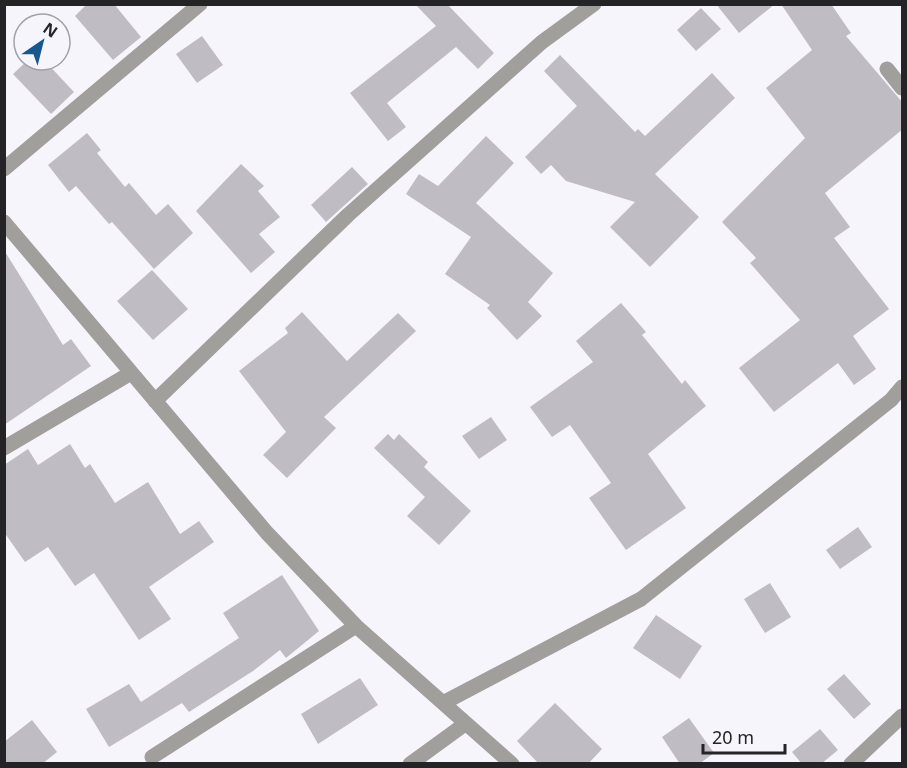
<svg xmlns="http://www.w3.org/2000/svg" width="907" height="768" viewBox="0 0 907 768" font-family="'Noto Sans',sans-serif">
<rect width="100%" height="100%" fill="#f7f5fc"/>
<path fill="#bfbcc4" d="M87,4h27l27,33 -28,23 -38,-44z
M415,4h32l47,49 -16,16 -22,-22 -69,56 19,24 -18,14 -38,-48 86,-67z
M716,4h59l-36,29z
M781,4h50l20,29 -5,3 57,67v26l-78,64 25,34 -16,11 55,71 -36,27 23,33 -22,16 -16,-22 -64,49 -35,-44 61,-48 -50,-57 6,-5 -34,-36 83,-84 -39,-50 46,-38z
M701,8l20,21 -25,22 -19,-21z
M202,36l21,29 -26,18 -21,-29z
M560,55l75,77 3,-3 7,7 67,-63 23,25 -80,76 44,43 -49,50 -40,-40 25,-25 -69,-21 -15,-16 -10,9 -16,-17 52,-51 -33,-35z
M28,60h16l30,32 -23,22 -38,-40z
M87,133l14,17 -4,3 28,34 4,-4 27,32 12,-11 25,29 -39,36 -42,-47 -3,2 -33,-38 -7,6 -21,-27z
M486,136l28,27 -38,40 77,70 -25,29 14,14 -25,24 -30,-32 3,-3 -45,-31 26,-37 -65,-43 13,-20 19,12z
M241,164l23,22 -6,5 22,26 -21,17 16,18 -24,21 -55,-62z
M352,167l16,17 -42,38 -15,-17z
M4,250l59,95 8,-6 20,27 -87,59z
M152,270l36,39 -35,31 -36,-39z
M621,303l25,29 -4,3 40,49 3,-4 21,26 -58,48 38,54 -60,42 -37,-52 22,-15 -41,-58 -18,12 -22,-30 63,-45 -17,-21z
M302,312l45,49 51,-48 18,18 -92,86 12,11 -49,50 -24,-23 23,-23 -47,-61 49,-38 -3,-5z
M491,417l16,23 -28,19 -17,-23z
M388,434l6,6 5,-6 29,28 -4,5 47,44 -32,34 -32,-29 18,-19 -51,-49z
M70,444l15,24 5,-4 25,39 33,-21 32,52 19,-13 15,21 -65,45 22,32 -32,21 -45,-67 -19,13 -27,-39 -23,15 -21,-30v-67l24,-16 10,16z
M858,527l14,20 -32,22 -14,-19z
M282,575l37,56 -33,27 -6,-8 -27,21 -64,41 -7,-9 -73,44 -23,-38 43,-25 12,18 98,-64 -16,-25z
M770,583l21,34 -26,16 -21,-34z
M656,615l46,31 -22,33 -47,-31z
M844,674l27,30 -17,15 -27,-30z
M360,678l18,27 -60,39 -17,-30z
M555,703l47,46 -14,15h-49l-22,-23z
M689,718l25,35 -15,11h-19l-18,-27z
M32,720l25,32 -15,12h-38v-22z
M820,729l18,21 -17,14h-19l-10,-12z"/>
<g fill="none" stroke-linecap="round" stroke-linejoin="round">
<path stroke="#a09f9c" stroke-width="15" d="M887,69l15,19
M4,169l196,-165
M4,222l263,311 89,93 87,77 198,-104 250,-199 11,-13
M155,401l193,-186 194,-173 52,-38
M4,448l127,-75
M443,703l69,61
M152,757l204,-131
M410,764l55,-40
M851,764l51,-48"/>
</g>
<rect width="907" height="768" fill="none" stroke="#242326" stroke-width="12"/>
<g transform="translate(42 42) rotate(35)"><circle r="28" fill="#f7f5fc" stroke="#a3a1a6" stroke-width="1.5"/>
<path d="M0-4.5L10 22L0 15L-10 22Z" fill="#19588e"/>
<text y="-9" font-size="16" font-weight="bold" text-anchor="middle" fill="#242326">N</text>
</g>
<path d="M703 744v9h82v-9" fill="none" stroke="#242326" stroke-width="3"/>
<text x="712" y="744" font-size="18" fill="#242326" stroke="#f7f5fc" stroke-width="4.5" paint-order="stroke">20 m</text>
</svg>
